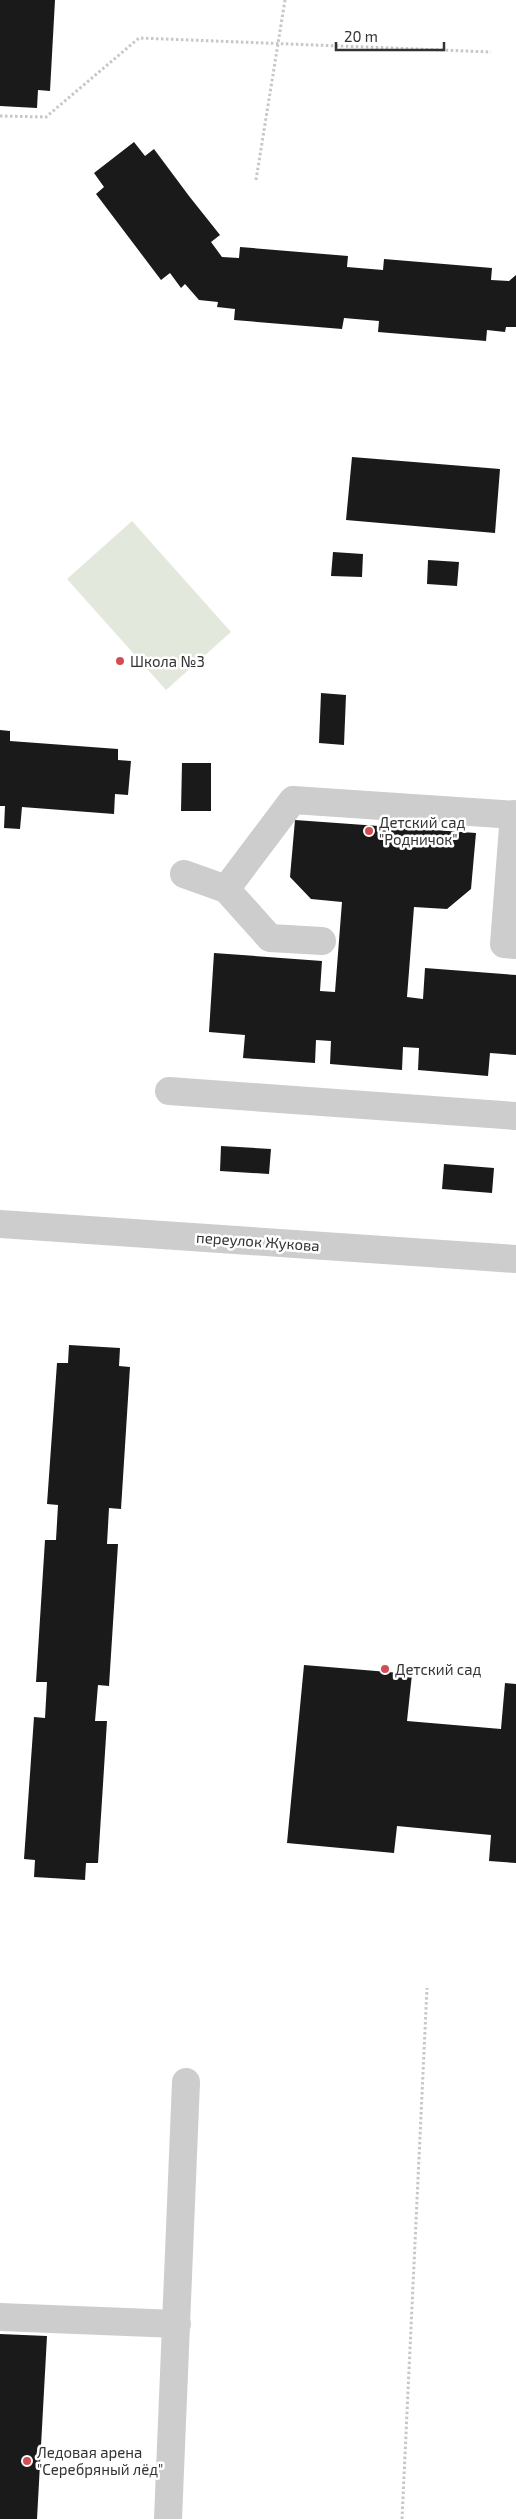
<svg xmlns="http://www.w3.org/2000/svg" width="516" height="2519" viewBox="0 0 516 2519" font-family="'Exo 2',sans-serif">
<rect width="100%" height="100%" fill="#fff"/>
<path fill="#e3e8dd" d="M132,521l99,111 -65,58 -99,-111z"/>
<path fill="#1a1a1a" d="M0,0h55l-5,91 -12,-1 -1,18 -37,-2z
M134,142l11,14 9,-7 35,47 31,39 -9,7 11,15 17,1 1,-11 108,9 -1,11 36,3 1,-11 108,9 -1,12 18,1 7,-6v52h-10l-1,5 -18,-2 -1,11 -108,-9 1,-11 -35,-3 -2,11 -108,-9 1,-11 -18,-2 1,-5 -19,-2 -14,-16 -4,4 -11,-15 -9,7 -65,-86 8,-7 -10,-14z
M352,457l148,12 -5,64 -149,-13z
M333,552l30,2 -1,23 -31,-1z
M428,560l31,2 -2,24 -30,-2z
M321,693l25,2 -2,50 -25,-2z
M0,730l10,1v10l108,8v11l13,1 -3,34 -13,-1 -1,20 -92,-7 -2,22 -16,-1 1,-22h-5z
M182,763h29v48h-30z
M295,820l181,13 -5,56 -24,20 -33,-2 -7,90 16,2 2,-31 91,7v80l-26,-2 -2,23 -70,-6 1,-22 -16,-1 -1,23 -72,-6 1,-23 -15,-1 -1,23 -72,-5 2,-23 -36,-3 5,-79 108,8 -2,30 15,1 7,-90 -31,-3 -21,-22z
M221,1146l50,3 -2,25 -49,-3z
M444,1164l50,4 -2,25 -50,-4z
M69,1345l51,3 -1,18 11,1 -9,142 -12,-1 -2,36h11l-9,142 -11,-1 -3,36h12l-9,142h-12l-1,17 -51,-3 1,-17 -11,-1 10,-142 11,1 2,-36h-11l9,-142h11l2,-35 -11,-1 10,-141h11z
M304,1665l108,9 -5,47 94,8 4,-46 11,1v179l-27,-2 2,-26 -94,-9 -3,27 -107,-10z
M0,2334l47,2 -10,183h-37z"/>
<g fill="none" stroke-linecap="round" stroke-linejoin="round">
<path stroke="#c7c7c7" stroke-width="3" stroke-dasharray="2.5 2.5" stroke-linecap="butt" d="M0,116l46,1 93,-79 352,14
M256,180l29,-180
M402,2519l25,-531"/>
<path stroke="#cdcdcd" stroke-width="28" d="M514,814l-10,130 12,1
M184,874l42,15 44,49 52,3
M226,889l67,-89 223,15
M169,1091l347,25
M0,1224l516,35
M0,2317l177,7
M168,2519l18,-437"/>
</g>
<g fill="#d24d54" stroke="#fff" stroke-width="2">
<circle cx="120" cy="661" r="5"/>
<circle cx="369" cy="831" r="5"/>
<circle cx="385" cy="1669" r="5"/>
<circle cx="27" cy="2461" r="5"/>
</g>
<g text-anchor="middle" dominant-baseline="central" stroke-width="5" stroke-linejoin="round" paint-order="stroke">
<g font-size="15" fill="#333" stroke="#fff" text-anchor="start">
<text x="130" y="661">Школа №3</text>
<text x="379" y="822">Детский сад<tspan x="379" dy="17">"Родничок"</tspan></text>
<text x="395" y="1669">Детский сад</text>
<text x="37" y="2452">Ледовая арена<tspan x="37" dy="17">"Серебряный лёд"</tspan></text>
</g>
<g font-size="15" fill="#333" stroke="#fff">
<text transform="translate(258 1241) rotate(4)">переулок Жукова</text>
</g>
</g>
<path d="M336 42v8h108v-8" fill="none" stroke="#333333" stroke-width="2.5"/>
<text x="344" y="42" font-size="15" fill="#333333" stroke="#ffffff" stroke-width="4" paint-order="stroke">20 m</text>
</svg>
